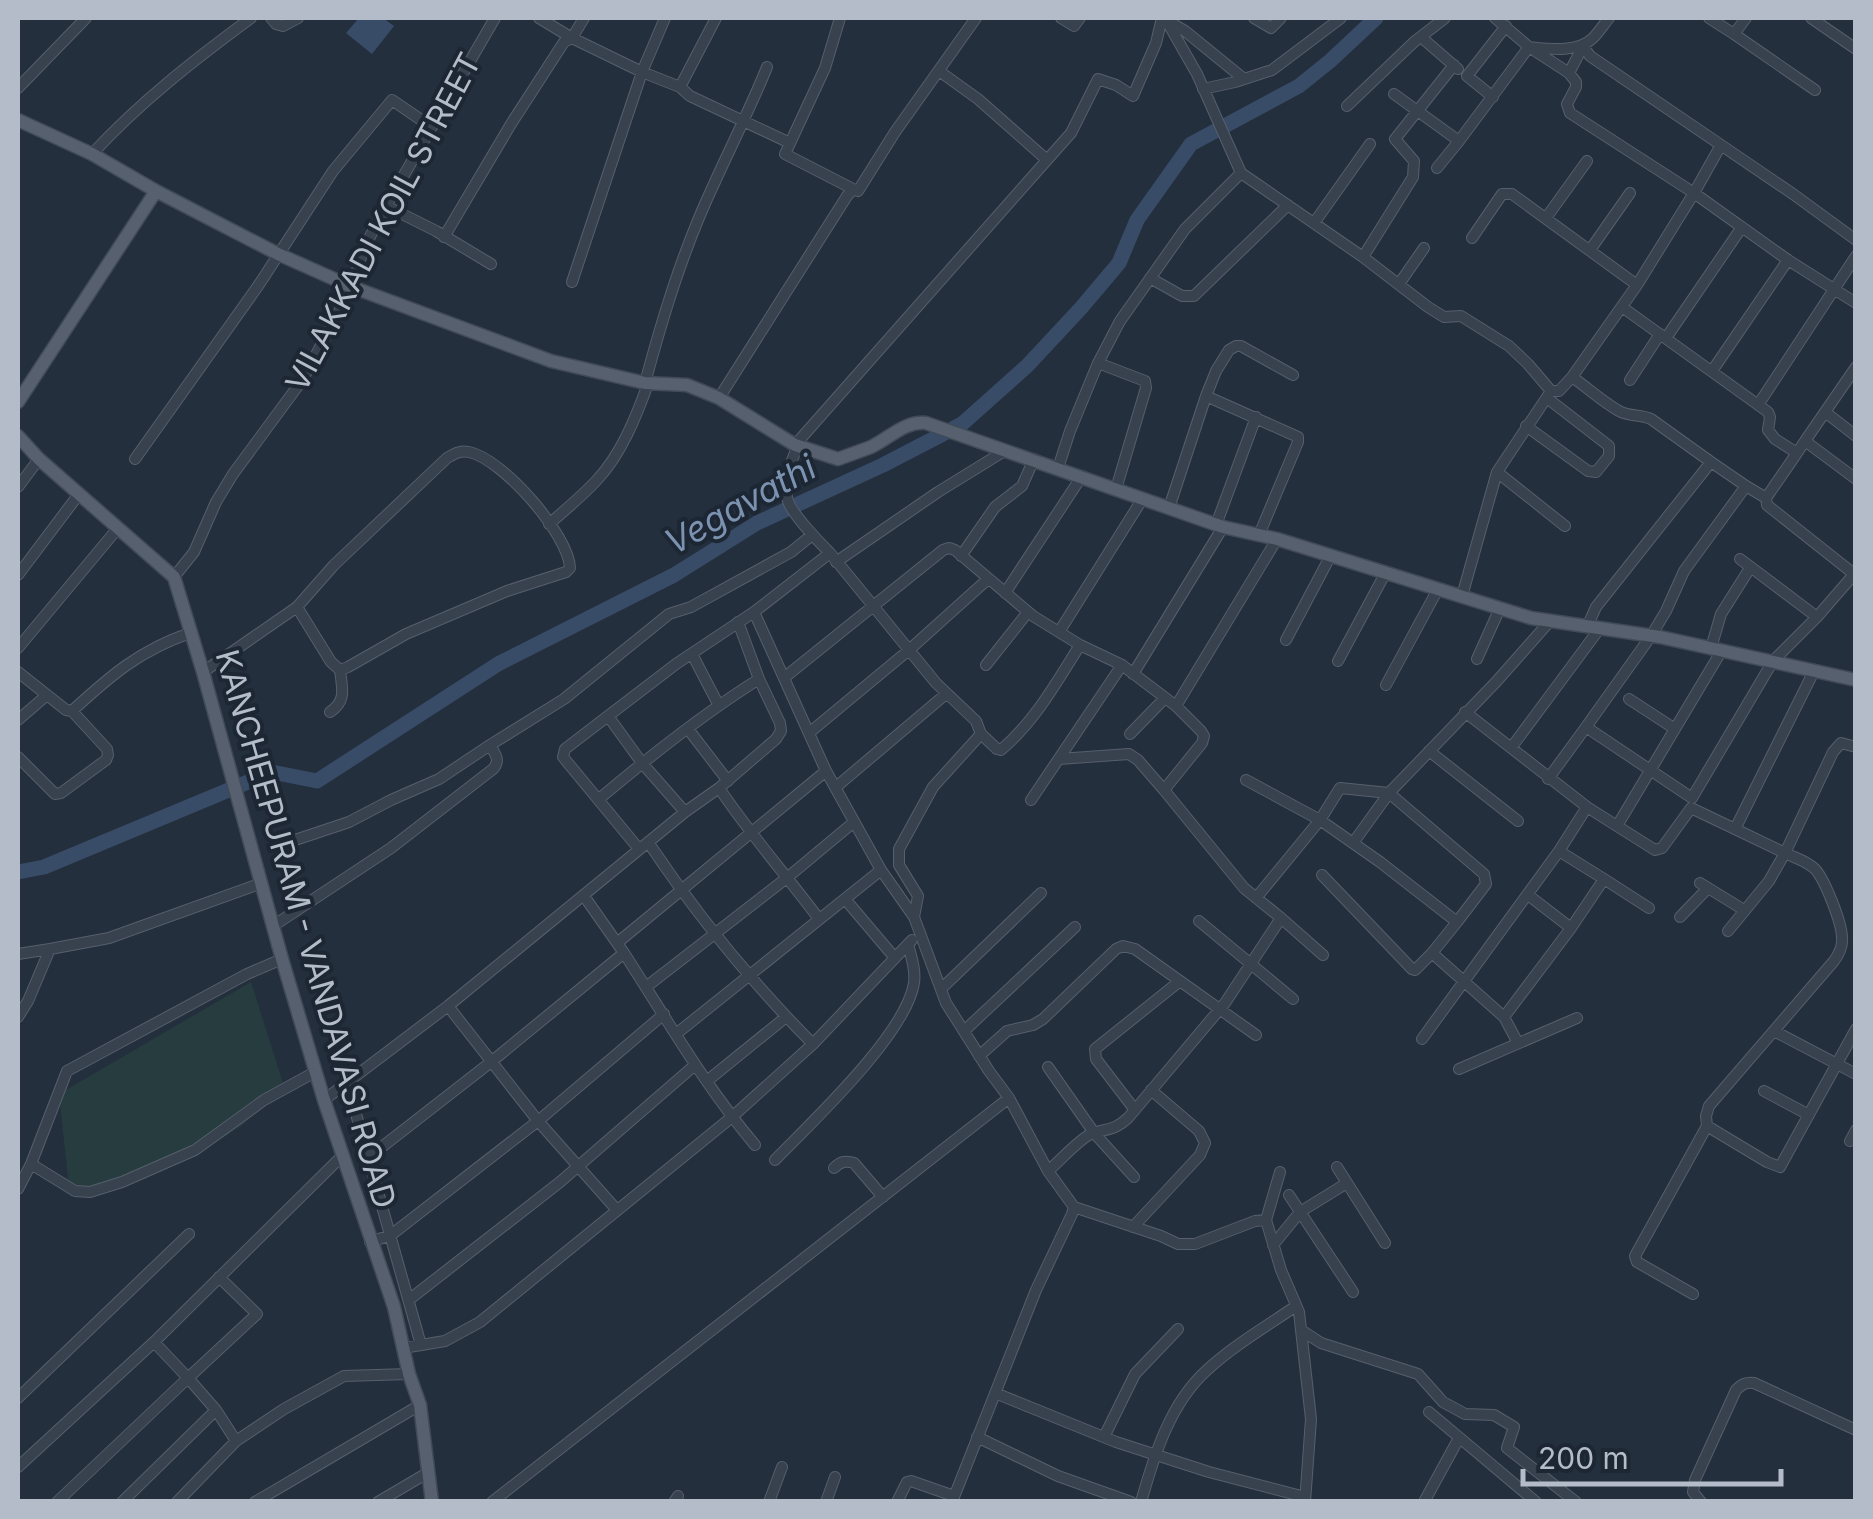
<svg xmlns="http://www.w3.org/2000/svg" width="1873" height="1519" viewBox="0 0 1873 1519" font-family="Inter,sans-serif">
<rect width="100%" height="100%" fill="#242f3e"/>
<path fill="#263c3f" d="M251,982l32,101 -40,42 -52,33 -121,39 -11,-103z"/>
<path fill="#394c67" d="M359,18h24l11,8 -22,28 -26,-21z"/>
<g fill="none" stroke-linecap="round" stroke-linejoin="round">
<path stroke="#394c67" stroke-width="15" d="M18,872l26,-5 228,-95 45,9 181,-117 176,-89 83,-52 126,-58 79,-41 65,-58 54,-58 38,-45 18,-43 54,-76 108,-58 31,-25 46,-43"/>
<g stroke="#565f6c" stroke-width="12">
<path id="minor" d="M271,18l5,6 7,2 15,-8
M539,18l33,20 70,34 23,-54
M840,18l-15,50 -40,86 68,35
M1061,18l13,8 6,-8
M1165,18l32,56 44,99 122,84 65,50 16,10 17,-1 48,30 19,18 23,27h8l13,-14 65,-92 57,-92 94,67 68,43
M1254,18l17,10 10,-10
M1495,18l34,29 40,26 7,9v5l-9,17 3,9 124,80 27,-48
M1709,18l25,16 12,-16
M1811,18l45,31
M1168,21l17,10 59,48
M1734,34l81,56
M1421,37l37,32
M1569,73l14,-27 7,10 203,138 63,46
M680,87l36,-69
M18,88l68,-70
M1203,89l32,-7 37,-12 69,-52
M1394,94l65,47 70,-94c20,2 49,6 64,-9 6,-6 11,-14 16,-20
M1493,97l-26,-21 39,-50
M1347,106l67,-64 31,-24
M92,154c48,-52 102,-94 159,-136
M1047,160l24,-27 27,-54 18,6 17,11 23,-53 6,-25
M1437,168l22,-27
M386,206l50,25 55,33
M1546,218l41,-57
M1314,223l56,-79
M444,237l67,-113 53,-82 8,-4 12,-20
M1472,238l30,-44h10l125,91
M1590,250l40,-57
M1363,257l50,-80 1,-16 -19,-22 59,-74
M1150,278l32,18h12l94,-91
M572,282l70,-210 38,15 10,9 100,47
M1399,284l25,-36
M1622,307l146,105 2,5 -2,13 7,9 22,14 8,-12
M1666,338l76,-111
M1098,363l47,18 1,7 -30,101
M1856,367l-51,74 51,38
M1712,371l76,-111
M1572,377c16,11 31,25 47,34 11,6 21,3 32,8l60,43
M1630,380l30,-46
M645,383c18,-67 38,-133 68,-197 18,-40 38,-79 54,-119
M1206,396l92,41v5l-39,93
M719,398l128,-202 6,-7 5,2 37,-59 81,-114
M1758,405l98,-149
M1825,412l31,24
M1526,426l62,45 8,1 13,-16v-10l-62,-48
M795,445l252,-285 -69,-61 -39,-28
M798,446c-7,15 -16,38 -10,55 4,13 32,42 42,52l106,130 40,38 5,13 -48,53 -34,62v16l19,31 -4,21
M1797,453l-31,45 1,7 87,69
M135,459l123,-173 75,-115 59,-71 38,26
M1058,468l12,-37 28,-68 22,-42 65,-92 56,-56
M1497,472l68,54
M18,487l21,-28
M1169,508l37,-112 10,-25 13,-21 7,-4h5l52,29
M549,524c16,-14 32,-27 47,-43 25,-26 40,-64 52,-97
M1216,525l40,-108
M961,556l34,-49 27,-21 12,-27
M1740,559l77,58
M836,562l102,-70 68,-42
M18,575l61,-81
M174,577l20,-25 22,-50 17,-28 70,-95 49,-92 11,-37 23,-44 109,-188
M1005,593l77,-117
M1462,596l35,-124 54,-81
M754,612l76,-59
M1587,627l9,-20 115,-145 35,24
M1059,632l84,-134
M1286,640l45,-85
M18,648l100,-120
M1711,648l10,-34 29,-46
M692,654l26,50
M1477,659l23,-51
M1338,661l48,-89
M986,665l42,-53
M18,672l48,38 6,1c38,-35 68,-61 118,-78
M203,672l94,-65 37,-42 113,-107c7,-4 13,-8 22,-6 34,7 100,83 101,116l-4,4 -59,19 -101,43 -58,33 -8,3 -9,-8 -34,-55
M1133,674l90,-147
M785,677l158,-127 6,-2 6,2 78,66 47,29 42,20 54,41 101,-167
M1386,685l52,-96
M1629,699l46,30
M330,712c17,-11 12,-24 10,-42
M1465,712l122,95
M608,716l-43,33 -2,8 76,92
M18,720l29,-25
M1586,727l65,-91 15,-25 18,-40 62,-85 20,12
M688,729l40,52
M809,733l100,-83 79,-71
M981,734l16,15 4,1c34,-29 55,-67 79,-105
M1130,734l35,-36
M1511,748l89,-120
M1429,751l89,70
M18,757l37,37 6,-1 45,-33 2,-5 -1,-6 -35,-38
M1059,759l70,-5 9,6 26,30
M1548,779l38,-52 106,71 81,-137 44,-44 39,-45
M1246,780l74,40 60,42 77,60 -25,31 72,64 67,-89 33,-49 -45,-28 28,-44 30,19 105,-176
M836,787l110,-93
M719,788c31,46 67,87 100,131
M599,799c51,-43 104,-85 160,-120
M1031,800l91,-135
M685,812l-43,-49 -34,-47 68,-52 78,-52 72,159 55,99 33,47 32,86 43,68 20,27 39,73c11,-9 31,-32 43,-37 16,-6 23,-3 37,-16l97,-115 56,-85 -37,-30 -80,-98 38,-47 2,-7 -3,-5 -25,-25
M1617,826l38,24 7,-2 29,-40 44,21 79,-158
M292,841l57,-19 42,-22 48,-21 51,-34
M1353,843l36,-50 95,81 2,10 -29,38
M1322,875l90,94 3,1 17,-17
M1604,879l45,29
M1700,883l44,27
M1528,895l43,33
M584,896l33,47
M1256,898l64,-78 20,-32 49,5 107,-111 54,-61
M845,899l50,59
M1680,917l28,-29
M1281,918l42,37
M1199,921l94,78
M273,926l118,-78 102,-79c8,-9 2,-15 -3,-24l74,-46 105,-85 22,-7 100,-55 21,-17
M1728,931l41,-50 16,-28 -50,-24
M624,953c42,65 81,133 131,192
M18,954l32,-5
M646,987l142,-110 66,-55
M941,989l100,-96
M448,1006l90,115 78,88
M18,1017l10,-16 22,-52 59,-11 153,-55
M1504,1017l14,26
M964,1031l111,-104
M1774,1031l82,43
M676,1034l205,-164
M1422,1039l137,-188
M813,1044l99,-104
M979,1056l28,-25 26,-6 10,-6 73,-70 7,-3 12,3 121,86
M1048,1067l47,67 39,43
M1459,1069l118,-51
M707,1081l79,-64
M347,1082l74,263
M1764,1091l45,24
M324,1100l124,-94 237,-194 34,-24 57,-49 5,-8 -1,-8 -21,-44 -21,-57
M1135,1110l-39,-51 -1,-10 85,-68
M1707,1126l60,36 13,5 76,-138
M1850,1141l6,-11
M369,1157l122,-95 133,-109 -7,-10 209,-172
M775,1160c37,-38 131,-126 139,-177 2,-13 -3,-27 -6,-39
M31,1164l44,27 15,1 32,-10 73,-32 69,-50 51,-28
M1337,1167l48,76
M834,1168c6,-6 11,-8 20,-5l29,34
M18,1189l13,-25 36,-93 180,-97 35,-15
M1289,1195l64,97
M1074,1207l87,29 17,8h17l60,-23 11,-1 15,50 18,42 12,107 -6,83
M1266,1220l14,-48
M1133,1227l67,-72 5,-12 -6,-12 -48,-41
M370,1242l21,-7 147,-114 126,-107
M1273,1245l27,-33 47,-29
M219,1277l38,37 -69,64 28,32 20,31
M1693,1294l-56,-32 -2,-6 72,-130 -1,-10 3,-10 125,-145c5,-7 9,-14 8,-23 0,-15 -17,-58 -27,-69 -8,-8 -20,-11 -30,-16l48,-101 8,-9 15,4
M410,1299l150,-117 135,-117
M1301,1330l20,13 97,31 25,28 22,12 29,1 20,12 -7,21 69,54
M403,1348l42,-7 35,-19 252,-205 81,-73c-62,-62 -116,-129 -165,-202
M995,1393l121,49 93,30 96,25
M18,1398l171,-164
M1429,1412l107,90
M977,1437l81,39 73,26
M1104,1437l31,-63 43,-45
M18,1467l136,-125 187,-185
M57,1502l131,-124 -34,-36
M122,1502l94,-92
M177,1502l59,-61 48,-32 60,-33 65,-2
M255,1502l165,-97
M378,1502l51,-30
M492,1502l517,-404
M674,1502l4,-6
M769,1502l13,-35
M826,1502l9,-25
M897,1502l10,-20 4,-1 43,15
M952,1502l84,-212 36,-76 2,-7 -26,-36
M1141,1502c13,-46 29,-99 66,-132 27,-25 60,-44 89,-64
M1424,1502l35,-64
M1701,1502l-8,-10 2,-12 41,-90c6,-6 10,-8 18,-7l102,47"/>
</g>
<g stroke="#414a57" stroke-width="15">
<path id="major" d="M18,120l74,34 64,37 122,63 74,33 199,74 94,22 42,2 32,13 76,47 43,14c11,-4 22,-8 33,-12 19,-9 33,-26 55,-24l297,104 54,12 254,79 129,19 196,43
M18,402l138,-211
M18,436l21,23 135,118 29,95 79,287 42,141 70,207 15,67 11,31 12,97"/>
</g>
<use href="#minor" stroke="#38414e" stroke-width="10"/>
<use href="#major" stroke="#56606e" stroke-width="12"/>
</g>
<g text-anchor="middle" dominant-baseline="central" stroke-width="8" stroke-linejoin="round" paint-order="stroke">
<g font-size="32" fill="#b4bcc9" stroke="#1d2633">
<text transform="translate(383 222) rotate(-62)">VILAKKADI KOIL STREET</text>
<text transform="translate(306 929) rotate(74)">KANCHEEPURAM - VANDAVASI ROAD</text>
</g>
<g font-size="35" font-style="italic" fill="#7c92b1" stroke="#1d2633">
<text transform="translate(740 504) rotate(-29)">Vegavathi</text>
</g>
</g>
<rect width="1873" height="1519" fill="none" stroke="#b4bcc9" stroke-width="40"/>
<path d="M1523 1469v15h258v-15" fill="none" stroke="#b4bcc9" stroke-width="5"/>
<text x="1538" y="1469" font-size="30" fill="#b4bcc9" stroke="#1d2633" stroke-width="8" paint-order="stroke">200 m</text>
</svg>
